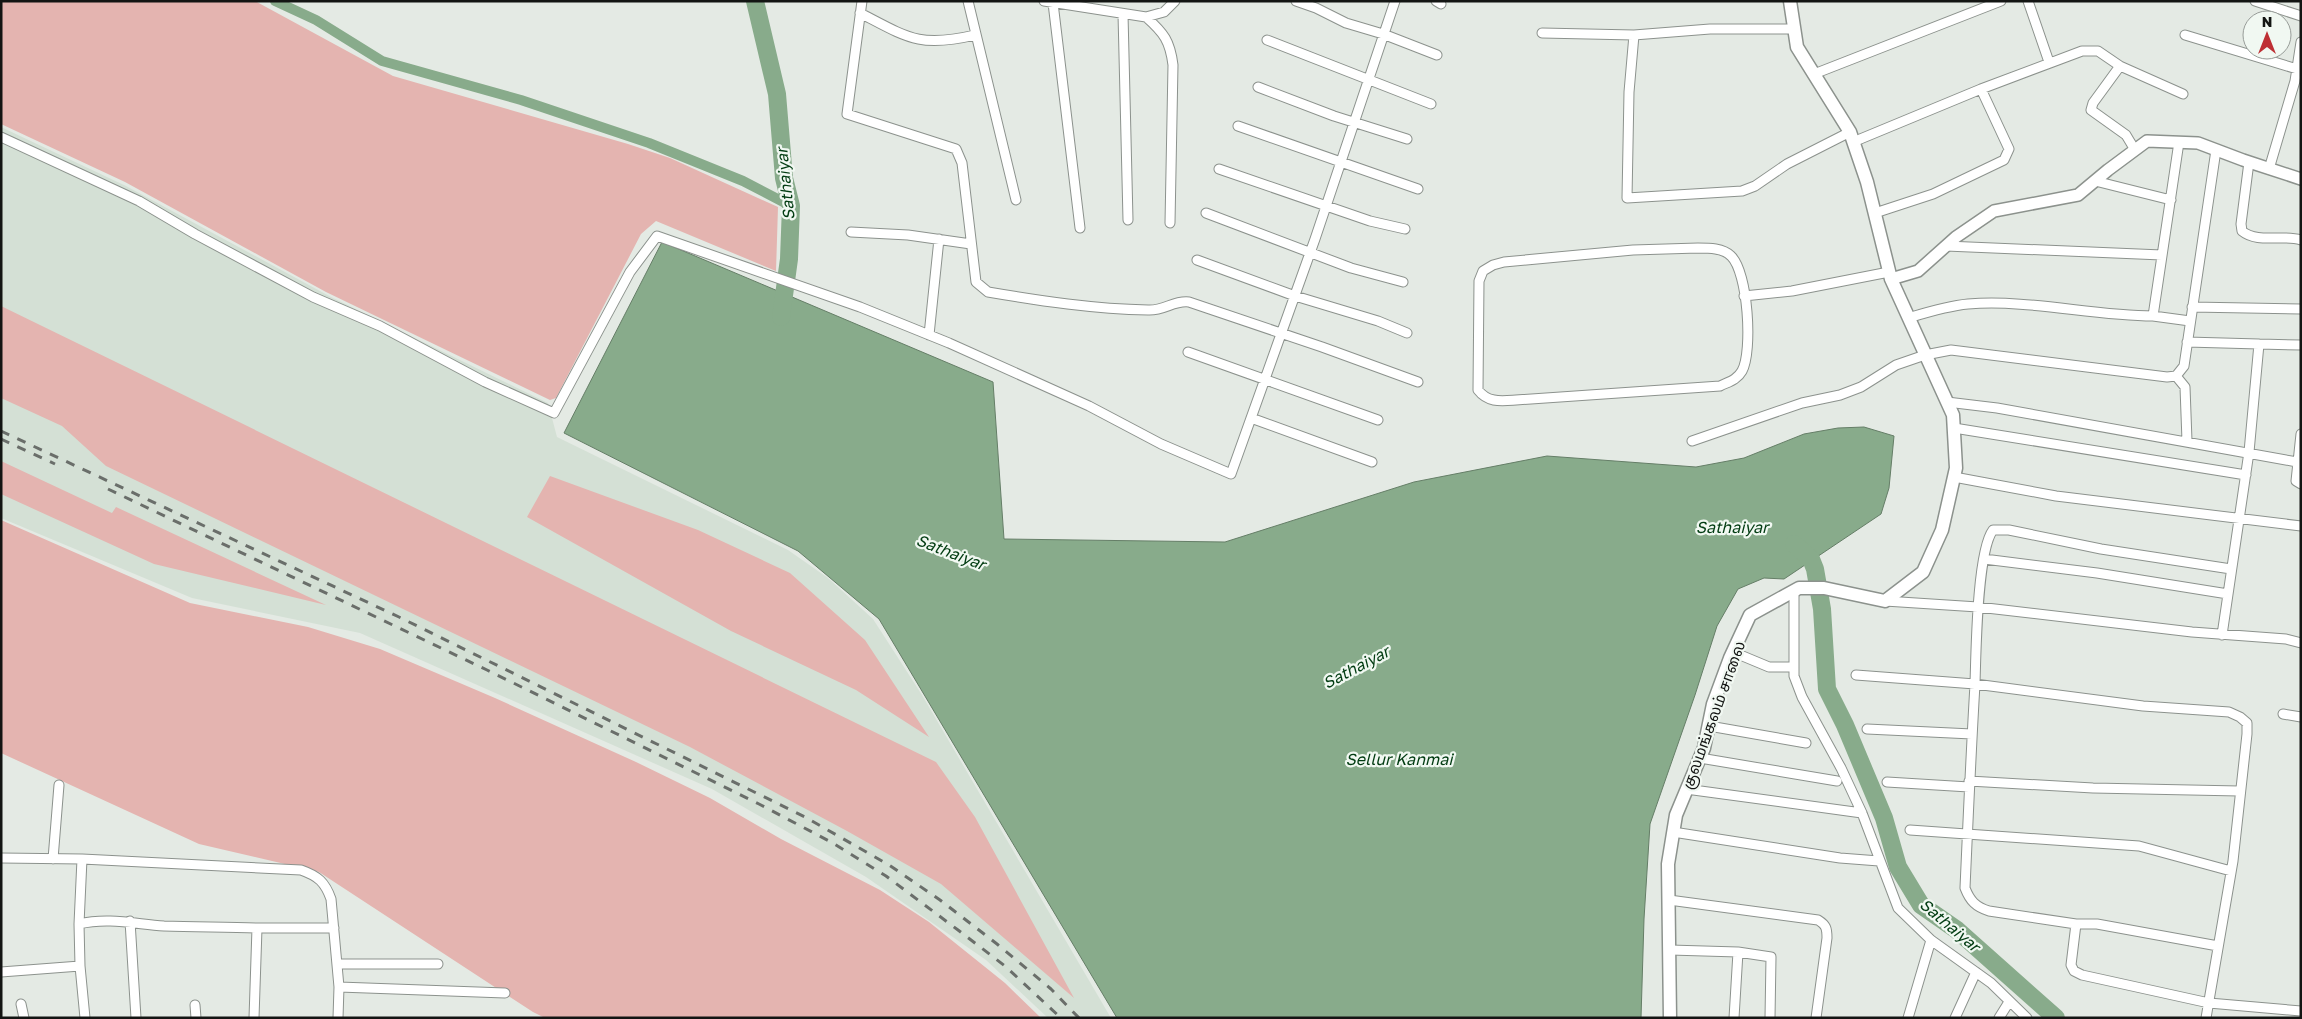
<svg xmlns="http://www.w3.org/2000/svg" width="2302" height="1019" viewBox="0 0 2302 1019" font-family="'Golos Text','Noto Sans Tamil',sans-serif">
<rect width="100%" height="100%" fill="#e4eae4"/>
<path fill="#d4e0d5" d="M1,127l125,59 205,111 217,106 9,34 231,113 40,28 45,41 49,76 189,323h-63l-62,-58 -120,-83 -154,-88 -352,-156 -168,-35 -191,-80z"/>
<path fill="#e4b4b0" d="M1,1h254l138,75 235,68 42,14 108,49 -2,64 -120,-50 -15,13 -85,164 -6,2 -224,-108 -201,-110 -124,-58z
M1,306l935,456 39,55 99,181 -133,-114 -94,-53 -157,-84 -584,-281 -44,-40 -61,-28z
M1,461l111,52 4,-6 210,98 -172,-41 -153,-70z
M550,476l148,54 92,43 75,67 64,97 -73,-47 -125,-59 -204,-114z
M1,520l189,83 118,24 72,22 115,49 141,64 74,36 71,41 99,51 49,32 76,61 36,35h-496l-12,-6 -214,-140 -120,-28 -198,-91z"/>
<path fill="#88ab8b" stroke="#657e67" d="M662,242l331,140 11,157 221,3 189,-60 133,-26 149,11 48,-9 60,-24 34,-6 26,-1 30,9 -5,52 -8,26 -97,65 -20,-1 -26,11 -21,37 -22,69 -45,129 -6,95 -3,99h-524l-238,-399 -81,-68 -234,-118z"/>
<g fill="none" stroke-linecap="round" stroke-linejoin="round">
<path stroke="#88ab8b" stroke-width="10" d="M275,1l41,19 66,41 139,39 128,43 94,38 48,25"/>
<path stroke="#88ab8b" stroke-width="18" d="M755,1l22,93 7,84 7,28 -2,53 -8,58
M1794,544l17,15 4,10 7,40 5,80 18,36 39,93 14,49 23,38 36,25 99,88"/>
<g stroke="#8c928d" stroke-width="11">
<path id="minor" d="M862,1l-15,113 109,35 6,14 14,119 12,10c53,9 106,17 160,18 16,1 26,-10 41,-8l133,45 96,35
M968,1l48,199
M1044,1l102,16 18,-5 11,-11
M1296,1l20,7 30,15 37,11 54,21
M1436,1l5,3
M2028,1l21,61
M2255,1l46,15
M1053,3l27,225
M860,13c48,25 60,35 115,22
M1123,14l5,206
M1146,17c18,16 24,24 27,48l-3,158
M1794,29h-84l-76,6 -5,57 -2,106 115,-7 13,-5 32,-22 63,-32
M1542,33l92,2
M2185,35l112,34
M1267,40l164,64
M2120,66l63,28
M1814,74l187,-73
M1258,87l76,29 73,23
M1238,126l180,63
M1,137l138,64 56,33 118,63 67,29 105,56 69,31 76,-141 27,-36 203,71 89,36 140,63 72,38 70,30 84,-235 80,-238
M1853,142l128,-53 101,-38h16l22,15 -27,37 -2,7 35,25 9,15
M2249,162l-8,62 1,7c16,13 40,3 59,9
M1219,169l151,52 35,8
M2269,169l26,-88 6,-39
M2095,181l76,19
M1206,213l145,55 52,14
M1875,213l58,-19 71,-34 5,-11 -28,-60
M851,232l57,3 63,9
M1946,246l216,9
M1698,248c11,0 25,0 33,8 17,16 22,95 11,115 -5,9 -14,11 -22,15l-204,14c-15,1 -28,3 -38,-10l1,-109 4,-10 10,-6 11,-3 129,-12z
M1197,260l98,36 83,25 29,12
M1744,296l48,-5 97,-19
M2192,307l109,2
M2153,316l37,5
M1908,318c20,-6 39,-12 60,-14 61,-5 124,12 185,12l26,-174
M929,335l10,-96
M2187,342l72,2 -10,108 -27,183
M2259,344l42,1
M1188,352l190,68
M2176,376l9,11 2,54
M1947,402l50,6 300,54
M1251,418l121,44
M1954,428l292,47
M2301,434l-5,47 5,3
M1692,441l110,-38 38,-8 21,-8 35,-22 29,-10 26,-5 216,27 9,-1 8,-10 32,-216
M1954,477l102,19 245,30
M1984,559l113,14 131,21
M1794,591v85l8,21 39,71 21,45
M1885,601l93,6 214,25 94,7 15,4
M1733,652l36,15h25
M1856,675l119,9 168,22 86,6 11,5 7,6v11l-14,127 -27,157
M2283,714l18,3
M1709,726l97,17
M1867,729l105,5
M1700,758l137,23
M1969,781l124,7 146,3
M1887,782l82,5
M1686,789l176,24 36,95 33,32 60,43 36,35
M1910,830l229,16 92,25
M1673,832l167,26 39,3
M1,858l81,1 219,11c17,6 24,12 30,29l8,88 -1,31
M53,859l6,-74
M1669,900l149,20c8,5 9,8 9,18l-11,80
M130,921l6,97
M79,924l3,-65
M2076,924l-5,41 3,6 8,4 127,28 92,8
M257,928h77
M2218,946l-121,-22h-21l-87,-13c-13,-4 -19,-10 -24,-23 3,-68 6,-136 10,-204 1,-31 2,-133 18,-154h16l92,19 130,20
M1670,950l68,2 33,5 -1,61
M337,964h101
M80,966l5,52
M1,972l79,-6 -1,-42c29,-7 56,0 85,2 31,1 62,1 93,2l-3,90
M339,987l166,6
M21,1004l3,14
M195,1005l1,13
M1734,1018l4,-66
M1908,1018l23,-78
M1955,1018l21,-46
M1999,1018l10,-16"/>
</g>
<g stroke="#8c928d" stroke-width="14">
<path id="tertiary" d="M1891,279l27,-8 38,-34 38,-26 84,-16 30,-25 39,-29 51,2 45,17 58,19"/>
</g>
<g stroke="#8c928d" stroke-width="15">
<path id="secondary" d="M1670,1018l-2,-154 8,-49 28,-67 9,-44 17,-46 20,-43 49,-27h25l61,13 38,-29 19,-42 14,-62 -3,-53 -62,-136 -24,-97 -17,-50 -53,-85 -7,-46"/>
</g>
<use href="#minor" stroke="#fff" stroke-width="9"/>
<use href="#tertiary" stroke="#fff" stroke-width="11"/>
<use href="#secondary" stroke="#fff" stroke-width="12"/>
<path stroke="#6a6e6a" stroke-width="3" stroke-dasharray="9 9" stroke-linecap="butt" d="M1,431l398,186 406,200 84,48 51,35 57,44 54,45 28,29
M1,439l54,25
M108,489l379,181 272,134 72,38 55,34 72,54 47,36 56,52"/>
</g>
<g text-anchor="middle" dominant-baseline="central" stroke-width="4.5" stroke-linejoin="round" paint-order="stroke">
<g font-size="15" fill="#131513" stroke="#f1f8f2">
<text transform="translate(1713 715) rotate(-70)">குலமங்கலம் சாலை</text>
</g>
<g font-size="16" font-style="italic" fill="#023c12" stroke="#f1f8f2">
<text transform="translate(785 184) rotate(-96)">Sathaiyar</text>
<text x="1732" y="527">Sathaiyar</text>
<text transform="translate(951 552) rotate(21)">Sathaiyar</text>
<text transform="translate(1356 667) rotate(-28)">Sathaiyar</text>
<text x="1399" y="759">Sellur Kanmai</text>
<text transform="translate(1950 925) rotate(40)">Sathaiyar</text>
</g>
</g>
<rect width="2302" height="1019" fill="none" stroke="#131513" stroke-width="5"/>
<g transform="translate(2267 35)"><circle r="24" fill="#f1f8f2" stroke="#989d99"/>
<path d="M0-4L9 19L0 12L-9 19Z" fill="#be2f34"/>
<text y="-8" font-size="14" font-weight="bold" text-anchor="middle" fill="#131513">N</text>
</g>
</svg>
